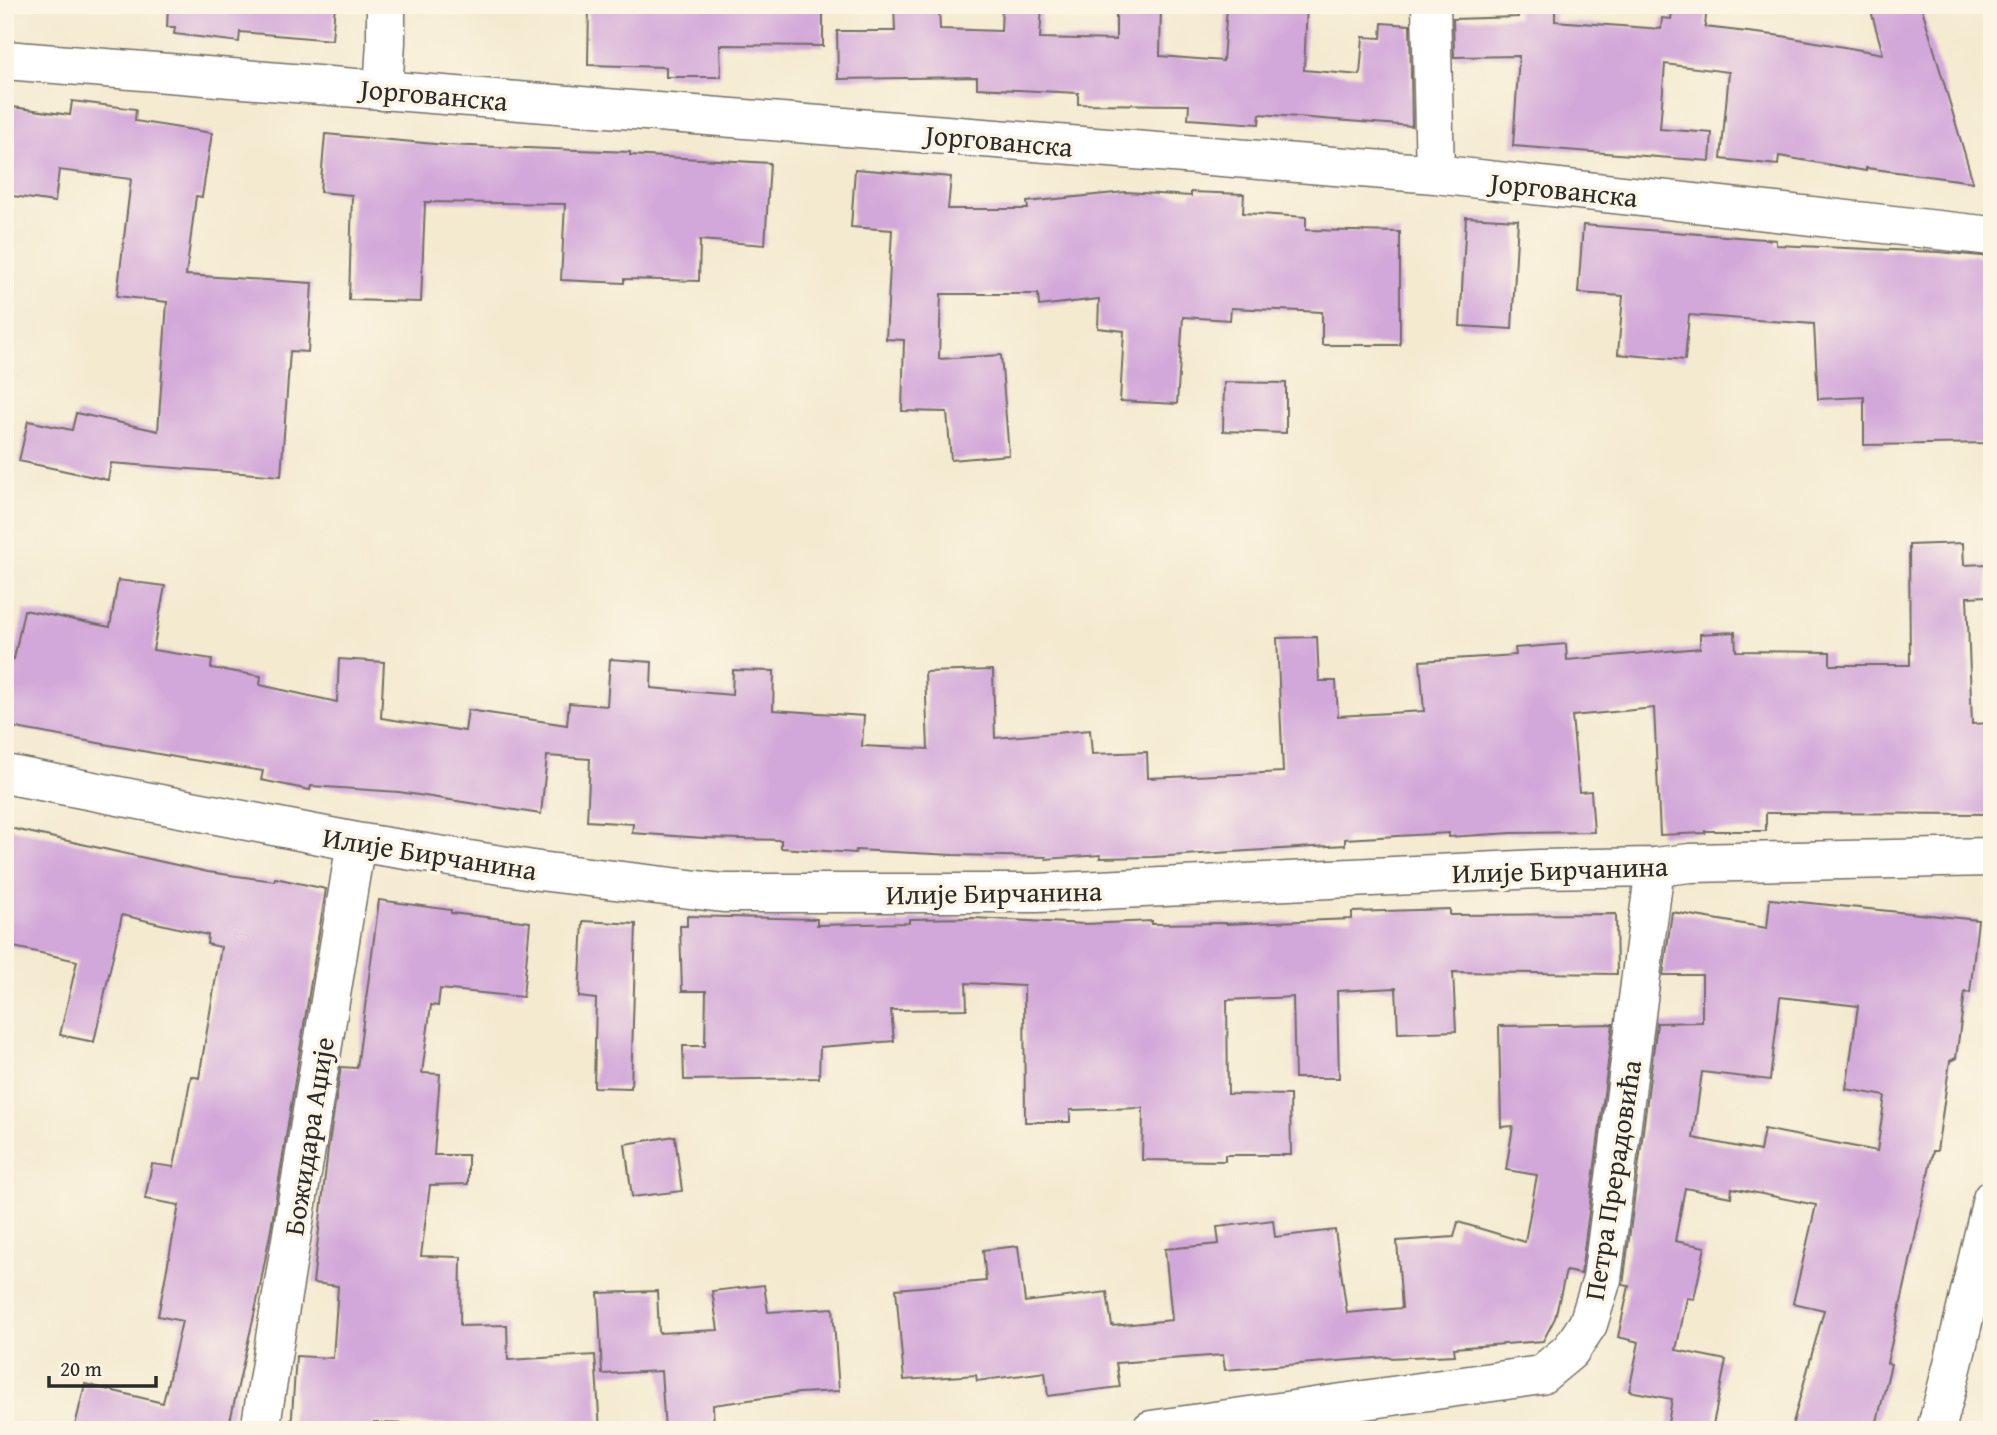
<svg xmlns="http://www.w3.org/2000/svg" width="1997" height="1435" viewBox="0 0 1997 1435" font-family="'Gentium Book Plus',serif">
<rect width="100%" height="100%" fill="#fcf5e5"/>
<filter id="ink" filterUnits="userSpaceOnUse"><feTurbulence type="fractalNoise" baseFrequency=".0143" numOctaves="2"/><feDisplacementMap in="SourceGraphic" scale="14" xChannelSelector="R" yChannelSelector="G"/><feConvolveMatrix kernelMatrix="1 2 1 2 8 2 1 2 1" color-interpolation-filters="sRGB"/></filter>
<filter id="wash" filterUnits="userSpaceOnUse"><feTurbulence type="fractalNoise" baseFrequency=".00686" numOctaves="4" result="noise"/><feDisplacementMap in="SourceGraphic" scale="28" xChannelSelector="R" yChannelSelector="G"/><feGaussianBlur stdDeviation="1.57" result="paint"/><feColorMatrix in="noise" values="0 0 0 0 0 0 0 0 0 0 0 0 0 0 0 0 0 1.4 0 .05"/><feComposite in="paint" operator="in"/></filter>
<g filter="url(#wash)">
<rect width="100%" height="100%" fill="#f4ead0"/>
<g id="blocks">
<path fill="#d2a7d9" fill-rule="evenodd" d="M168,5h167l-3,35 -92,-8 -1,10 -65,-8 1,-7h-8z
M589,5h234v41l-103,-1 1,32h-55v-10l-78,-2z
M894,5h45l1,24 61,2 1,-26h40l-2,33 76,2v-35h45l-1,51 63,5 4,-54 44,3v-5h36l-3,65 56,5 3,-38 18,1 1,-15 28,2 2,101 -152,-12 -1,10 -71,-5 1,-14 -111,-1v-11l-101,-5v-11l-139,2 -1,-48h58z
M1517,5h38v16l106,8 1,-11 9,1 2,-14h34l-2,22 77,9 101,18 -12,-43 20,-6h30l52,177 -107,-14v3l-87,-15 -1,9 -57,-6 8,-87 -64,-8 -5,65 52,4 -2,28 -197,-15 6,-90 -65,1 -1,-38 65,-2z
M72,101l64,8 -1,12 77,12 -10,64 -6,-1 -10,79 126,8 -4,69 -18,-1 -9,125 -170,-13 -3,17 -89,-19 9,-40 44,9 4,-17 82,18 9,-129 -50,-6 14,-117 -72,-9 -4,32 -50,-7v-89l65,9z
M325,134l121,11 184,7v3l140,8 -5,82 -65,-5 -1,41 -75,-2v4l-63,-3 4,-76 -140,-2 -4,100 -72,-2 3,-105 -32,-3z
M855,169l96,8 -3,32h80l-1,-7 98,-10 66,4v-4l53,2 -1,19 63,4v13l94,2v113h-78v-33l-91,-4 -1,12 -47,-3 -6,87 -57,-3 4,-70 -26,-3 1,-29 -60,7 -1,-12h-97l-2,65 62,-4 8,100 -58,5 -4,-48 -45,-1 2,-71 -18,-1 6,-109 -41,-3z
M1466,217l52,3 -6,109 -52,-3z
M1583,225l193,15v5l163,7 53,5v186l-128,2v-48l-46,2 -4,-75 -125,-9 -4,45 -67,-6 5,-58 -45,-3z
M1224,382l62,1v50l-63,-2z
M1963,543l1,22 23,-1 1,32 -21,1 5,127 20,-1v91l-226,-1v18h-61v2l-45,2 -6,-127 -82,8 7,76 12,-1 3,41 -82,1 -63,4v-4l-104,6v6l-192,12 -53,1v-3l-54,4v-2l-93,-2 -97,-5 -1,3 -74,-5v-8l-77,-2 -72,-5 1,-9 -46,-3 3,-62 -43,-3 -6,58 -142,-22 -88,-6 -1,4 -49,-10 2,-9 -77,-12 -181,-33v-69l9,2 10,-49 86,17 8,-47 47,6 -12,64 59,9 -1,9 50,8 -1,9 77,17 2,-43 45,3 -3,56 84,13 3,-21 99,15 2,-22 38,3 3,-47 42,3 -1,26 81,7 1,-25 41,1 -1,39 91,6 -2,30 66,3 -3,-77 68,-2 2,68 95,-8 2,24 55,-2 1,26 135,-6 -6,-134 40,-1 2,44h17l2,35 86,-5 -4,-50 96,-6 -1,-7 51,-4 1,16 133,-12v-14l35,-2 1,19 94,1v13h80l-1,-120z
M5,827l203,45 66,9 1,-3 51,11 -55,340 -14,73 -29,128h-154l11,-46 78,19 19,-82 -24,-5 21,-111 -34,-6 7,-35 22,3 17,-91 8,2 22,-131 -14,-3 1,-9 -86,-20 -28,127 -34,-7 17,-74 -72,-16z
M1770,899l208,21 -8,73 -5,-1 -9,66 -6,3 -13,90h-4l-26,125 -20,87 4,1 -16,66h-84l33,-120 -31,-7 23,-98 -84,-17 -1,9 -46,-9 -10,53 30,6 -11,52 -7,-1 -11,52 50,10 -14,70h-45l5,-31 -43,-8 10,-49 -21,-5 11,-51 -6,-1 34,-262 45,-1v-47h-39l9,-63 95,16zM1780,997l78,9 -12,83 39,7 -8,55 -113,-22 -4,22 -67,-13 9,-66 68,8z
M379,900l72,10v3l79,9 -7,75 -83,-8 -2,17 -7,-1 -9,68 18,1 -6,81h34v29l-38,1 -9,71 40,1 -1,69 47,-1 1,35 87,-5 5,75h-133v-5l-94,-2 -1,7h-81l5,-74 37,2 5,-72 -25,-3 15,-134 13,-82 16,1z
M1450,909v6l166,-1 1,60 -164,-2 3,59 -58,2 -2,-45 -59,3 2,87h-44l-2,-81 -66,3 1,94 62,1 1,60h-66v6l-83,-1 1,-52 -73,2v12h-45l-1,-136 -58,-3 1,26 -76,1 3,31 -74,6 -1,31 -135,2 -1,-34h22l1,-55h-24l-2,-65h7v-10l130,3v6l92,-2v-4l64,-1 112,6 67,-3v3l74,-1v1l126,-5v-7z
M583,921l53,3 -5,164 -37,-1 2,-88 -17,-2z
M1613,1024l-32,250 -15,-3 -11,47 -12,23 -89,7 1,7 -66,3 -1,-1 -163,13 -2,-15 -107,8 4,24 -72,9 -3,-24 -68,9 -1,-6 -72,5 -8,-91 90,-8 -3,-31 35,-4 7,56 82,-10 5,34 60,-6 -7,-71 54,-5 -2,-17 56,-7 2,17 60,-7 12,83 55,-5 -5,-67 57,-4 4,-15 67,20 12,-67 -31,-5 7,-44 -12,1 -2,-101z
M675,1136l7,55 -50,6 -7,-53z
M764,1285l4,27 65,-4 6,83 -40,2 -86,12 1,25h-49l-4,-59 -59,3 -4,-81 59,-2 2,42 59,-3 -6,-39z"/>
</g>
</g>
<g filter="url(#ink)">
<use href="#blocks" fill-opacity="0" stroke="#716e65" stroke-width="2"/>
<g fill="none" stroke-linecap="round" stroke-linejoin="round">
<g stroke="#716e65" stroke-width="41">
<path id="minor" d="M1431,5l4,169
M5,60l1430,114 557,62
M383,91l3,-49v-37
M5,774l351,68 183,29 184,22h314l502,-24 116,-2 35,-4 302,-6
M260,1430l96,-588
M1151,1430l390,-55 29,-24 18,-27 14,-45 53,-412
M1936,1430l18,-70 38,-161"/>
</g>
<use href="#minor" stroke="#fff" stroke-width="38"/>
</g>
</g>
<g text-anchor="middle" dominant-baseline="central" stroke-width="7" stroke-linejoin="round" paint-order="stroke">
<g font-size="28" fill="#2b2b2b" stroke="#fcf5e5">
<text transform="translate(434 94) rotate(5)">Јоргованска</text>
<text transform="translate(999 140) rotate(5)">Јоргованска</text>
<text transform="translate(1564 189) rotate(6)">Јоргованска</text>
<text transform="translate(430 853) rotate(9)">Илије Бирчанина</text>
<text transform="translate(1560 869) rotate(-2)">Илије Бирчанина</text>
<text transform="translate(994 892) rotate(-1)">Илије Бирчанина</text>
<text transform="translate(308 1136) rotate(-81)">Божидара Аџије</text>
<text transform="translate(1612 1180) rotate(-81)">Петра Прерадовића</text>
</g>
</g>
<rect width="1997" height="1435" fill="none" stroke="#fcf5e5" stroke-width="28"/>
<path d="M49 1376v10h107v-10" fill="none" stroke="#2b2b2b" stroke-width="3.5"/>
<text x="60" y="1376" font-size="21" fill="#2b2b2b" stroke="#fcf5e5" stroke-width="5" paint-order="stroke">20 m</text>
</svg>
